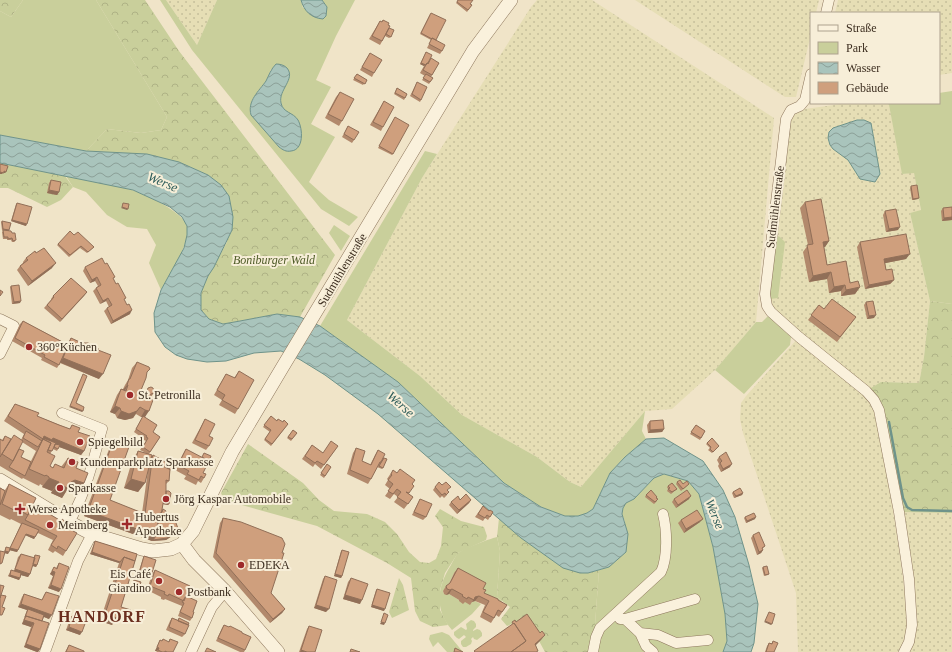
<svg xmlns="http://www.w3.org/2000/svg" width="952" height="652" viewBox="0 0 952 652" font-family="Georgia,serif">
<defs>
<pattern id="farmland-dots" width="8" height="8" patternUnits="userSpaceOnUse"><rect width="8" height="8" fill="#e6deb5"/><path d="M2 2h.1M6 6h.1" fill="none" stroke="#c6bf9b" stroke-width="1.8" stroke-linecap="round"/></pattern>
<pattern id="forest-crowns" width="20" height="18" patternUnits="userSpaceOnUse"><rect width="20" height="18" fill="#c9cf9b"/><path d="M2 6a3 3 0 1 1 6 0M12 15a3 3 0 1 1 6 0" fill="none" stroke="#aeb285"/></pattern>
<pattern id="water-waves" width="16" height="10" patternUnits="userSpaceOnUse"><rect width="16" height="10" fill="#a9c4bc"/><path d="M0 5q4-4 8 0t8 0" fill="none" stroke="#8ba098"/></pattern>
</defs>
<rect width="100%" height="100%" fill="#f0e4c8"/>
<path fill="url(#farmland-dots)" d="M166,0h51l-20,45z
M537,0h55l182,118 -18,204 -41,48 -43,39 -27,2 -64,76 -11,-5 -33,-25 -75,-42 -42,-39 -73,-56 75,-142 109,-171z
M635,0h184l-3,13h-5v21l-15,63h-11z
M838,0h114v73l-13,2v-62h-104z
M848,103h39l2,2 14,69 11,-2 7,39 -11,2 20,88 -6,56 -5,26 -38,-1 -14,14 11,22 21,130 7,54 1,29 -2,12 -7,9h-100l-2,-59 -53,-160 -3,-14 1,-16 5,-7 53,-59 -32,-31 19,-187 19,-10z
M899,512l53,1v139h-47l9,-18z"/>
<path fill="#c9cf9b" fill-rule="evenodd" d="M23,0h73l71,117 -6,13 -20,3 -34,-4 -21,22 -86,-16v-124l11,6z
M160,0h6l31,45 20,-45h84l2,8 24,-1 -5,-7h33l-19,36 -20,44 15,7 -20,37 24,13 -26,45 20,18 29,17 -9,9 -28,-17 -129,-159zM271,69l16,13c-5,9 -11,22 0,30 7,6 9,5 13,14l-49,-11c-4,-14 8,-24 15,-34 2,-4 4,-8 5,-12z
M952,91v213l-22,-3 -20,-88 11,-3 -7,-37 -12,1 -13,-69 -2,-2h52v-10z
M425,151l12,3 -15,24 -75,142 73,56 42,39 75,42 33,25 11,5 64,-76 -3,20 4,8 -21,18 -15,16 -17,36 -6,4 -9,3h-13l-24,-9 -37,-24 -106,-101 -78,-56z
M66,176c21,5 44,8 66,14 13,4 51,22 55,36 4,17 -18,49 -26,64l-12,-27 7,-18 -9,-16 -20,-2 -20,-12 -21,-23 -13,-5z
M334,225l16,11 -9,15 -12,-18z
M772,234l8,3 5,5 -7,56 -8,1 -5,-5z
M768,316l23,21 -1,8 -46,49 -29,-24 41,-48h6z
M664,474l24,7 11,13 14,53 12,67 2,27 -4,11h-130l6,-82 10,-3 16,-45 -3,-8 1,-6 3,-5 8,-4 20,-21z
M497,537l3,14 -3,46 5,4 -3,6 -45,-34 -7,15 -4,3 1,3h5l10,6v1l13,1 3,-1 6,3 -9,10 -20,16c-18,-21 -15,-43 -1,-65 2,-4 4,-8 6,-11 5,-5 32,-15 40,-17z
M471,620l3,1 2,3v3l-3,3v1l4,-2 3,1 2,3v3l-5,4 -3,-1 -1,-2 -2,2 1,2 -1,3 -5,3h-3l-2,-3v-3l5,-4 -2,-2 -5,4 -2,-1 -3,-3v-3l7,-5 5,3 1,-1 -1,-5z
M442,632l7,3 14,17h-16l-9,-10 -5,5 -4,-8 1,-4z"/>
<path fill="url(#forest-crowns)" d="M0,0h23l-12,17 -11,-6z
M96,0h49l34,51 156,204 -35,62 -23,-3 -37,7 -17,3 -14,-5 -8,-9v-17l7,-17 19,-34 -19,-67 -29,-13 -32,-8 -61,-3 21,-22 34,4 20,-3 6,-13z
M0,163l65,13 8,11 -12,13 -14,7 -39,-19h-8z
M930,301l22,3v209l-53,-1 -20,-102 -13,-19 15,-9 38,1 5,-26z
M248,444l55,39 16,17 15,11 33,3 18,8 12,12 12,18 11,10 9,1 7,-4 5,-13 2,-19 -8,-11 5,-7 21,12 23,6 3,9 -1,4 -28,13 -13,20 -5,17v20l8,15 -15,2 -13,-6 -5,-10 -4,-33 -24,-15 -70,-37 -93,-26 -3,-7z
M499,518l22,20 67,35 11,-3 -6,82h-48l-6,-11 -16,-22 -16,7 -6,-7 9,-12 -13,-10 3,-46 -3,-14z
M399,578l4,7 6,25 -17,8 -3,-6z"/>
<path fill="url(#water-waves)" stroke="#6f938a" d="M301,0h21l5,7 -1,9 -3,3c-12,-1 -19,-8 -22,-19z
M276,64c4,0 8,1 11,4 9,11 -9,22 -6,35 2,10 12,9 17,17 5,9 6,30 -7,31 -5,1 -8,-1 -12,-4l-28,-32c-4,-14 8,-24 15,-34 3,-6 5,-12 10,-17z
M857,120h7l7,3 9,51 -5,8 -15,-3 -12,-19 -15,-11 -3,-4 -2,-7 1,-6 4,-4z
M0,135l86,16 61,3 32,8 29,13 13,10 8,11 4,21 -1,13 -18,37 -6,9 -7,17v17l8,9 14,5 17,-3 37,-7 23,3 20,9 78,56 106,101 37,24 24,9h13l9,-3 6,-4 17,-36 15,-16 21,-18 18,-1 39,23 20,29 12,27 14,48 9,39 -4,39 -3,9h-28l4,-11 -2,-27 -12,-67 -14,-53 -11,-13 -24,-7 -10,4 -20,21 -8,4 -3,5 -1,6 6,20 -2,18 -17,15 -21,6h-8l-17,-5 -42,-30 -143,-124 -53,-39 -26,-16 -18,-8 -27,2 -28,8 -19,1 -20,-3 -11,-4 -11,-8 -10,-15 -1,-19 7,-23 23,-42 3,-13v-9l-5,-9 -12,-10 -37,-17 -133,-27z"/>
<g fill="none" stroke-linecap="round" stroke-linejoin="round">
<path stroke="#6f938a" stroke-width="2.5" d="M889,422l14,76 4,9 5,3 40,1"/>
<g stroke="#8d765c" stroke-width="11">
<path id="minor" d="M826,13l3,-13
M811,74l-6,26 -5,6 -9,4 -5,9 -21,175 2,12 4,6 28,25 67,54 8,9 5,10 20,102 10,67 3,46 -3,17 -5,10
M0,319l14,7 -14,28
M62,413l40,16c-9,31 -16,65 -33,93
M620,619h5l70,-20
M625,619l15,14 18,2 18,8 32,-3
M640,633l6,13 7,6
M45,652l33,-91 14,-27
M191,652l21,-45 13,-16
M593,652l3,-15 4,-9 61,-56c7,-15 6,-42 2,-58"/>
</g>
<g stroke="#8d765c" stroke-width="14">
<path id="tertiary" d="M0,480l69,42 23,12 50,15 11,2 18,-2 11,-5 11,-13 39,-79 50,-84 191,-317 38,-51
M182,544l12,16 31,31 53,61"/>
</g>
<use href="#minor" stroke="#faf1dc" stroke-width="10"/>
<use href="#tertiary" stroke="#faf1dc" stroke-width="13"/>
</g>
<path fill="#b2896c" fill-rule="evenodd" d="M458,0l14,5 -5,7 -11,-9z
M430,14l6,26 6,11 -2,3 -13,-6 4,-8 -11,-6z
M383,20l5,5 1,3 2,9 -2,1 -4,-2 -5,9 -11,-6 11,-18 2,1z
M426,52l3,9 10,2 -8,14 2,1 -4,6 -7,-4 3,-4 -5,-3 4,-7 -4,-2z
M370,53l4,20 -2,4 -12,-7z
M357,74l10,6 -4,5 -10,-5z
M416,84l5,16 -1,2 -10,-6z
M397,88l10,6 -3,6 -10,-6z
M340,92l2,29 -3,5 -14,-8 11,-21z
M384,101l-1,26 -2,4 -11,-6z
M394,119l-1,35 -1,1 -14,-7z
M348,126l6,14 -2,3 -10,-6z
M51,180l8,12 -2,3 -10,-2 2,-10z
M911,186l7,13 -6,1 -2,-12z
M805,202l24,39 -4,6h-1l3,18 23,18 10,4 -5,7 -14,2v-5l-12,2 -2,-14 -18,3 -6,-30 5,-7 -8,-37z
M17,203l9,23 -15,-5 5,-17z
M952,207v13l-10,1 -1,-10 2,-3z
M885,211l13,19 -12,2 -3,-17z
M2,221l7,9v1l6,11h-3l-1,-2h-4v-1h-4l-1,-7 1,-1 -1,-1 -1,-8z
M74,235l20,12 -7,6 -7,-5 -11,9 -12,-12 1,-1z
M860,242l46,17 -21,4 1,7 8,10 -4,4 -25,5 -8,-42z
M26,258l26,10 -24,18 -11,-16 3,-4 3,-3v-1z
M85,267l28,12 11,21 6,14 -19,10 -7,-13 3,-3 2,-1 -3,-6 -6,3 -7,-13 5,-5 -3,-5 -5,2 -7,-12z
M11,286l9,17 -8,1 -2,-17z
M87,292l-27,30 -16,-14 7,-8v-1l2,-3z
M866,302l8,16 -7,1 -3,-14z
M819,305l5,4 32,8 -19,25 -29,-22z
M23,321l44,23 4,-6 27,12 1,29 -39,-16 -3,5 -16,-8 1,-2 -30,-17 8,-17z
M137,362l10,10 -8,23 4,2 5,-9 6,5 -4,5 -5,19 8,15 7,5 -11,17 21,16 -1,11 -3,3v7l2,14 -5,-1 -1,6 1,-1 15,23 -12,8 -14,1 -68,-25 27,-72 3,-5 -4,61 32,13 6,-43 -3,13 -7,9 -14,-4 8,-27 6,-10 8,2 -6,-3 6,-9 -2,-1v-1l-10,-7 9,-15h-2l-5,-3 -3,4 -8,2 -8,-2 -2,-4 -5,-2 7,-17 4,-6h2l2,-4 3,-5 4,-12z
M239,371l-1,38 -3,5 -16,-9 3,-5 -8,-5 12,-21 8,4z
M15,404l22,12 33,13 2,-4 6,7 6,19 -3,4 -22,-8 -2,4 -4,-2 -3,5v12l3,2 2,-4 6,3 7,-9 8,10 8,15 -7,9 -8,-3 -2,1 -5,8 -11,-5 1,-2 -10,-4 1,-1 -3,-2 -1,2 -16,-8 -1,1 -22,-13v-27l2,1 3,-4 6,3 10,1 3,-6 -20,-13zM22,442l14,9 -5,10 -10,-4 -2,-8z
M271,416l6,5 11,3 -17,22 -7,-6 6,-8 -7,-5z
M205,419l4,17v10l-3,4 -14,-7z
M650,421l14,8 -2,3 -14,1 -1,-8z
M696,425l9,6 -5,9 -10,-6z
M293,430l4,3 -6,8 -4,-3z
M707,443l12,3 -7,7 -4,-3 2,-2 -4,-4z
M312,445l11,8 15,-7 -17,23 -6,-5 -2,3 -11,-8z
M356,448l6,13 8,4 5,-10 3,-5 6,8 -1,10 -1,1 -5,-2 -6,12 -3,5 -21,-10 6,-21z
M186,449l17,24 1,5 -3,5 -3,-2 -2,4 -12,-6 2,-3 -11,-6 8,-16z
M719,457l11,10 -9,5 -3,-6 1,-2 -2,-4z
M327,464l4,3 -7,11 -4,-3z
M393,470l19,14 -3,10 4,3 -9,12 -10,-7 4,-5 -4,-3 -4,5 -5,-3 5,-7 -5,-4 3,-5 -1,-1z
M677,482l6,2 5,1 -7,6 -5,-7z
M9,484l24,20 33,20v27l-3,5 -8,-5 -2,2 -5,-3 5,-10 -15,-7 -4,6 -9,-4 -8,17 -8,-2 -1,4 -3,-1 -1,-1 2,-5 4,1 11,-24 -10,-5 -1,1 -10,-5v-27l5,2z
M668,486l9,3 -6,5 -4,-3 1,-2 -1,-2z
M435,487l13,4 -1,4 -3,3 -2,-2 -2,2 -7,-8z
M733,492l10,1 -1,2 -8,3 -2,-5z
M646,495l11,6 -3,3 -9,-7z
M420,499l6,18 -3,3 -11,-5z
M674,499h15l-13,9 -4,-6z
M471,500l-2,3 -12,11 -8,-9 2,-3z
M483,506l6,5 4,1 -5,8 -3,-2 -2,3 -8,-4z
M745,517l10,2 -9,4 -2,-5z
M223,518l59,35 -11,40 14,16 -3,4 -12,10 -57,-66 7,-34z
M681,520l19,2 -16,11 -6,-10z
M753,535l12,11 -3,3 1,1 -2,3 -4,2 -6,-17z
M95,541l42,13 -16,53 8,10 -4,6 -10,-3 -3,5 -12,-4 19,-58 -29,-9z
M342,550v26l-1,2 -7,-2 7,-25z
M21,554l12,4 2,-3 2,10 -1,2 -4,-1 -2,8 -2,3 -7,-2 -2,5 -11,-4 3,-6 3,1 4,-14z
M144,556l8,18 3,-4 31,26 7,16 -1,6 -2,3 -12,-5 4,-10 -17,-7 -1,1 -3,-1v-2l-14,-7 4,-13 -1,1 -5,-2 1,-3 -7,-2 4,-13z
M59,563v29l-11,-4 5,-12 -3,-2 4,-7 2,1z
M763,567l6,7 -1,1 -4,1 -2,-8z
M458,568l25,21 1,4 23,12 -8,12 -3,-2 -5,8 -11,-6 5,-12 -10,-4 -3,1 -2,3 -5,-3 -2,2 -4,-3v-1l-10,-6 -3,1 -2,-1 -1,-3 3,-5 3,-2 5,-11z
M325,576l1,36 -12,-4 9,-29z
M351,578l9,26 -17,-5 5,-17z
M377,589l7,22 -13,-4 5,-17z
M46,592l3,27 -5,-2 -2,4 -2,28 -2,3h-1l-13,-5 7,-20 -9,-3 5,-14 -9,-3 4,-10 2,-3 18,6 2,-5z
M72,616l8,19 -14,-5 4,-11z
M172,618l6,2 1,-2 6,16 -3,3 -16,-7 4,-9z
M224,625l18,8 3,17 -1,2h-4l-24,-11 6,-13z
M309,626l6,26h-16l8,-23z
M163,639l5,3 2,-3 3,13h-17l1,-1h-2l5,-11 2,1z
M773,641l1,11h-9l2,-6 2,-3h3z
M69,645l15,7h-19z"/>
<path fill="#916f58" d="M421,63l4,2 -1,1 -4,-2z
M4,171l2,1 -1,1h-2l-1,1h-2v-2z
M49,190l10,2 -2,3 -10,-2z
M919,198l-1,1 -6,1 1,-1z
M122,207l6,2 -1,1 -6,-2z
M952,217v3l-10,1 2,-3z
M12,220l15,4 -1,2 -15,-5z
M900,227l-2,3 -12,2 3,-3z
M829,241l-4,6 -7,1 5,-6z
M910,254l-4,5 -25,5 3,-5z
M56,263l-4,5 -24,18 4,-5z
M831,272l-4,7 -18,3 4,-6z
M97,277l-2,4 -5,2 2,-3z
M894,280l-4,4 -25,5 4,-4z
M845,285l-4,6 -12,2 5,-6z
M860,287l-5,7 -14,2 5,-6z
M87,292l-3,4 -24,26 2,-3z
M108,298l-2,3 -6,3 3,-3z
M21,301l-1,2 -8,1 2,-2z
M132,310l-2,4 -19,10 2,-3z
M876,315l-2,3 -7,1 2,-3z
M63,358l40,16 -4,5 -40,-17z
M127,385h1l-4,7 -2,-1z
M70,406l13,5 -1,1 -13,-5z
M115,406l5,2 -5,6 -5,-2z
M140,407l-7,11 -8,2 -8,-2 4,-7z
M145,410l4,1 -4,6h-4z
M664,429l-2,3 -14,1 2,-3z
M44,436l9,2 31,13 -3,4 -27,-10 -12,-4z
M732,464l-2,3 -9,5 2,-3z
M49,478l10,4 -7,9 -10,-4z
M131,479l14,4 -7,9 -14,-4z
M75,480l9,3 -7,9 -8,-3 -2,1 -5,8 -11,-5 7,-9 13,-2z
M743,493l-1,2 -8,3 2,-2z
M691,496l-2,3 -13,9 2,-3z
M471,500l-2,3 -12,11 2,-4z
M163,503l6,1 -1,1 -6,-1z
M88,511l68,25 -4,5 -68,-25z
M756,517l-1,2 -9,4 1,-2z
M703,519l-3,3 -16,11 2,-4z
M179,531l-1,1 -12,8 -14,1 1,-1z
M26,534l9,3 -1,2 -9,-4z
M10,548l8,2 -1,2 -8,-2z
M763,550l-2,3 -4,2 2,-3z
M5,551l4,1 -1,2 -4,-1z
M92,552l28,10 -1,1 -29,-9z
M32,564l5,1 -1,2 -5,-2z
M15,569l15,5 -2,3 -15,-4z
M140,570l7,2 -1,1 -7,-2z
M52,571l3,1 -2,4 -3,-2z
M146,574l5,2 -1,2 -5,-2z
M335,574l7,2 -1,2 -7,-2z
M10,575l10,3 -1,2 -11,-4z
M51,585l10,4 -2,3 -11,-4z
M133,585l6,2 -1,2 -6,-2z
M452,589l-3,5 -3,1 4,-5z
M345,595l17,5 -2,4 -17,-5z
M479,596l-4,5 -3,1 3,-5z
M21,604l31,11 -3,4 -22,-9 1,-1 -1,1 -9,-3z
M316,605l13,4 -3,3 -12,-4z
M372,605l13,4 -1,2 -13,-4z
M285,609l-3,4 -12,10 3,-4z
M118,613l11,4 -4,6 -10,-3 -3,5 -12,-4 5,-7z
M24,620l10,3 -3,4 -9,-3z
M765,621l7,3 -1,1 -7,-3z
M381,622l4,1 -1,2 -4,-1z
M69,627l13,5 -2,3 -14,-5z
M545,635l-4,5 -9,9 3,-5z
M26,644l14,5 -2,3h-1l-13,-5z
M157,647l2,1 -2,3h-2z
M301,650l6,2h-7z"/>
<path fill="#cf9f7d" stroke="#916f58" d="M458,0h15l-3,4 2,1 -4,5 -11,-8z
M431,13l15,7 -10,20 -4,-2v1l-11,-6z
M383,20l6,3 -1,2 2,1 -8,15 -10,-5 8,-15 2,1z
M389,28l5,2 -3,7 -5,-3z
M432,38l13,7 -3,6 -13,-7z
M426,52l6,3 -4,8h-1l-1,2 -5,-2z
M370,53l12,7 -8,13 -12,-6z
M431,58l8,5 -7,12 -9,-5 4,-7 1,1z
M357,74l10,6 -2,4 -11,-6z
M426,74l7,4 -3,4 -7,-4z
M417,82l10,5 -6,13 -9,-6z
M397,88l10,6 -2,4 -10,-5z
M340,92l14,7 -12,22 -14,-7z
M384,101l10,6 -11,20 -10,-5z
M395,117l14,8 -16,29 -14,-8z
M348,126l11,6 -5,8 -10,-6z
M0,164l8,2 -2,6 -2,-1v2l-4,-1z
M51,180l10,2 -2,10 -10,-2z
M917,185l2,13 -6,1 -2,-13z
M821,199l8,42 -6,1 4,23 19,-4 4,22 8,-2 2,6 -14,3 -1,-5 -11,2 -3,-15 -18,4 -6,-31 6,-1 -8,-42z
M17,203l15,4 -5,17 -15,-4z
M123,203l6,1 -1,5 -6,-2z
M952,207v10l-8,1 -1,-10z
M896,209l4,18 -11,2 -4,-18z
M2,221l9,2 -2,7 -6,-1z
M3,230l8,1 1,2h3l1,7 -3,1 -1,-3 -4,1v-2h-4z
M70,231l4,4 4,-3 16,15 -6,5 -7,-6 -11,9 -12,-11z
M906,234l4,20 -26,5 2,11 6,-1 2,11 -25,5 -9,-43z
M44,248l12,15 -24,18 -12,-15 8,-6 -2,-2 9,-7 1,2z
M102,258l3,6 2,-1 8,14 -2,1 3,6 2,-1 8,15 -2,1 3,6 2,-1 3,6 -19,11 -6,-13 5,-3 -4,-7 -5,3 -7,-13 5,-3 -4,-8 -5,3 -7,-13z
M71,278l16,14 -25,27 -15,-14 7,-8 -1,-1z
M19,285l2,16 -7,1 -3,-16z
M0,290l3,2 -3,4z
M832,299l24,18 -16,20 -29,-22 8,-10 5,4z
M873,301l3,14 -7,1 -3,-14z
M23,321l45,24 -9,20 -15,-8 1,-2 -30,-17z
M71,338l13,6v-1h4l10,5v2l13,5 -8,19 -40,-16z
M137,362l12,5 1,2 -3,3 -1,6 -7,17 6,3 3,-5 -1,-2 1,-3 3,-1 2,1 1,3v2l-3,1 -1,2v3l3,1 -4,11 -4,-1 -5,-3 -3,4 -8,3 -8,-3 -1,-3 -5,-2 6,-17 5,2 2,-6h-1l2,-6h1z
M239,371l15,9 -16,29 -16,-9 3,-5 -8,-5 9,-16 9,4z
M83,374l4,2 -11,27 8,4 -1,4 -13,-5z
M15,404l24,9 -2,3 22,9 11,4 2,-4 8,3 -2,4 12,4 -6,15 -31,-13 -1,2 -8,-4 -1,3 -35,-23z
M143,416l14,9 -4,7 7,5 -10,15 -7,-5 5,-9 -2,-1 1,-1 -11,-7z
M271,416l6,5 1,-2 5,3 1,-2 4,4 -16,20 -7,-5 6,-9 -7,-5z
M205,419l10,5 -6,12 4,2 -4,8 -14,-6z
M663,420l1,9 -14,1v-9z
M696,425l9,6 -4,7 -10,-6z
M293,430l4,3 -5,6 -4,-2z
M26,431l16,10 1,-3 13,5 -4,8 -4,-1 3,-7 -8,-4 -5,8 -15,-9z
M14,435l9,6 -10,20 -11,-7z
M5,436l6,3 -11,18v-18l3,2z
M712,438l7,8 -6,6 -3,-3 1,-2 -4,-4z
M43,439l8,4 -4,9 8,4 -5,10 3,2 2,-4 9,4 4,-10 10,4 -2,6 12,5 -4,10 -9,-3 -4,2 -3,6 -10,-4 1,-2 -10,-4v-1l-3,-2 -1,1 -16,-7z
M114,439l16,5 -20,56 35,14 7,-53 18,8 -1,12 -3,-1v18h-2l-4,23h-2l-2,15 -68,-25z
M331,441l7,5 -14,19 -7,-4 -2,2 -10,-7 7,-11 11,8z
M55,444l5,1 -2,4 -4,-2z
M356,448l9,3 -3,10 9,4 7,-15 7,4 -4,8h-1l-9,17 -21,-9z
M19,449l5,2 -3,6 10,5 -6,14 -16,-9 4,-6z
M186,449l23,12 -6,12 3,1 -2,4 -3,-2 -2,4 -12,-6 2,-3 -11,-6z
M138,451l14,4 -7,28 -14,-4z
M726,452l6,12 -9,5 -3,-6 2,-2 -3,-4z
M204,453l7,3 -2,5 -7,-4z
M153,455l20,11 -2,4 -19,-9 -2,3z
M384,458l3,1 -4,9 -4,-2z
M327,464l4,3 -6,9 -4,-3z
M400,469l15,11 -3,4 2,2 -5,7 -3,-1 7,5 -5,7 -11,-7 4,-5 -4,-3 -4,5 -5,-3 5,-7 -5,-4 4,-5 -1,-1 2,-4 4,3z
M680,480l3,4 4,-3 2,3 -6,5 -6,-7z
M439,482l3,3 4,-3 5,5 -4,3 2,2 -3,3 -1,-2 -3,2 -7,-8z
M672,483l5,6 -5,3 -4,-3 2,-1 -2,-2z
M9,484l27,14 -8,17 -11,-6 -1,2 -14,-7z
M0,488l5,3 -5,14z
M740,488l3,5 -7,3 -3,-4z
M651,490l6,7 -1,1 2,1 -3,3 -9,-7z
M687,490l4,6 -13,9 -4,-6z
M166,491h3l2,2 -2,11 -6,-1 1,-2 2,-3z
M466,494l5,6 -12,10 -8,-8 7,-6 2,4z
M420,499l12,5 -6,13 -12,-5z
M33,504l28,17 1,-2 5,4 -1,1 8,5 -1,2 4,2 -11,18 -8,-5 -1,3 -6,-4 6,-9 -32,-16 3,-5z
M483,506l6,5 1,-1 3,2 -3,5 -3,-2 -2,3 -7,-4z
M163,509l3,2v2l7,2 6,16 -12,7 -14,2 3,-4 1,-11 3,-4 1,-9h1z
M697,510l6,9 -17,10 -5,-9z
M754,513l2,4 -9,4 -2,-4z
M223,518l18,4 41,16 3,6 -3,9h2l-13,40 14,16 -12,10 -57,-66z
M22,523l17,7 -4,7 -9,-3 -8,16 -8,-2 -1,4 -4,-1 1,-4 4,1z
M759,532l6,14 -3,2 1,2 -4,2 -6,-17z
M95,541l42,13 -2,7 -11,-4 -4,5 -28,-10z
M342,550l7,2 -7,24 -7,-2z
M0,551l5,1 -3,11 -2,1z
M21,554l14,4 -5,16 -15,-5z
M35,555l5,1 -3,9 -4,-1z
M144,556l12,4 -5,16 -5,-2 1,-2 -7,-2z
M124,557l11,4 -14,46 10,3 -2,7 -11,-4 -1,5 -12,-4z
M59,563l10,4 -8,22 -10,-4 4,-13 -3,-1 2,-4 3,2z
M767,566l2,8 -4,1 -2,-8z
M458,568l28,15 -3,6 3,1 -2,3 14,6v1l9,5 -5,7 -4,-2 -4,8 -11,-6 6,-11 -10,-5 -4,1 -1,3 -6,-3 -1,2 -5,-3 1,-1 -11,-6 -2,1 -3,-1 -1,-3 4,-3z
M11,570l10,3 -1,5 -10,-3z
M155,570l35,16 -6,15 -15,-7 -1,2 -4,-2 1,-2 -15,-6z
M325,576l12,4 -8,29 -13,-4z
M351,578l17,6 -6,16 -17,-5z
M134,580l7,2 -2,5 -6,-2z
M0,585l4,1 -4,12z
M377,589l13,4 -5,16 -13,-4z
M46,592l13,4 -7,19 -31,-11 3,-10 18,6z
M1,595l5,1 -4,11 3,1 -3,7h-2v-17z
M186,596l11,5 -4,11h1l-2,6 -12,-6 4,-9 -2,-1z
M28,609l16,6 -2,6 -16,-5 -1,1z
M769,612l6,2 -3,10 -7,-3z
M384,613l4,2 -3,8 -4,-1z
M527,614l13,19 2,-2 3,4 -10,9 3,7 -2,1h-25l14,-10 1,-1 -12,-18 -1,1 -1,-2 3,-2 1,2z
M26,616l23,7 -9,26 -14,-5 8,-21 -10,-3z
M72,616l14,5 -4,11 -13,-5z
M172,618l17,7 -4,9 -16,-7z
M179,618l10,5 -1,2 -10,-4z
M514,623l12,18 -15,11h-36l-1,-1z
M224,625l5,2 1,-1 12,6v1l9,4 -6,13 -27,-12z
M309,626l13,4 -7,22h-8l-6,-2z
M163,639l6,3 1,-3 8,3 -5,10h-6l-2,-1v1h-3l-4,-2 1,-2 -2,-1 3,-7 2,1z
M773,641l5,2 -4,9h-8l3,-9 3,1z
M69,645l15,6v1h-18z
M207,648l9,4h-11z
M455,648l8,4h-9z
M351,649l9,3h-10z"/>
<g fill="#9e2a2b" stroke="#f7eed8" stroke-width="1.5">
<circle cx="29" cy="347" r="4"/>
<circle cx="130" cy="395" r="4"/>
<circle cx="80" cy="442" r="4"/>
<circle cx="72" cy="462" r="4"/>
<circle cx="60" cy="488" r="4"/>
<circle cx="166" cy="499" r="4"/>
<path d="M18 503h4v4h4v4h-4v4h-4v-4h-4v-4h4z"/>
<path d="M125 518h4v4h4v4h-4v4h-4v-4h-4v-4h4z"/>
<circle cx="50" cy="525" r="4"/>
<circle cx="241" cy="565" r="4"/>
<circle cx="159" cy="581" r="4"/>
<circle cx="179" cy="592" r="4"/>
</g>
<g text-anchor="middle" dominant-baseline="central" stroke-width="4" stroke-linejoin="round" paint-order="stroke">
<g font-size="12" fill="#3d2e20" stroke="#f7eed8">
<text transform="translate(775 207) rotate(-83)">Sudmühlenstraße</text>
<text transform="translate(342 270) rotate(-59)">Sudmühlenstraße</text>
</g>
<g font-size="12" font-style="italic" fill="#4d5a26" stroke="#f7eed8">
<text x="274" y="260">Boniburger Wald</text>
</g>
<g font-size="12" fill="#3d2e20" stroke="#f7eed8" text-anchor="start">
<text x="37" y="347">360°Küchen</text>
<text x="138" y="395">St. Petronilla</text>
<text x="88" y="442">Spiegelbild</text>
<text x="80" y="462">Kundenparkplatz Sparkasse</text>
<text x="68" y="488">Sparkasse</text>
<text x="174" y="499">Jörg Kaspar Automobile</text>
<text x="28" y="509">Werse Apotheke</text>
<text x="135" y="517">Hubertus<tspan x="135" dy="14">Apotheke</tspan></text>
<text x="58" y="525">Meimberg</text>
<text x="249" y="565">EDEKA</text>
<text x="151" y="574" text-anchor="end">Eis Café<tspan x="151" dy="14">Giardino</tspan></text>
<text x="187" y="592">Postbank</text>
</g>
<g font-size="13" font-style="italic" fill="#2f5d5a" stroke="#f7eed8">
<text transform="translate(163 182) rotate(23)">Werse</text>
<text transform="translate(401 404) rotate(42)">Werse</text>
<text transform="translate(715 514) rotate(68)">Werse</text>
</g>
<g font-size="16" font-weight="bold" letter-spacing="1" fill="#6b2e1e" stroke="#f7eed8">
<text x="102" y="616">HANDORF</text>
</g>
</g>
<rect x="810" y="12" width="130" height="92" fill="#f7eed8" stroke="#ada18e"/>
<rect x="818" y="25" width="20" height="6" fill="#faf1dc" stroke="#ada18e"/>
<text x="846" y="32" font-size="12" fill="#3d2e20">Straße</text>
<rect x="818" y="42" width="20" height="12" fill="#c9cf9b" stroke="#ada18e"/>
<text x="846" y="52" font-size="12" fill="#3d2e20">Park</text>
<rect x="818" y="62" width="20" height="12" fill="url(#water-waves)" stroke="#ada18e"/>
<text x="846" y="72" font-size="12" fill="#3d2e20">Wasser</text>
<rect x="818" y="82" width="20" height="12" fill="#cf9f7d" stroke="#ada18e"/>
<text x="846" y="92" font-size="12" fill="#3d2e20">Gebäude</text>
</svg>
